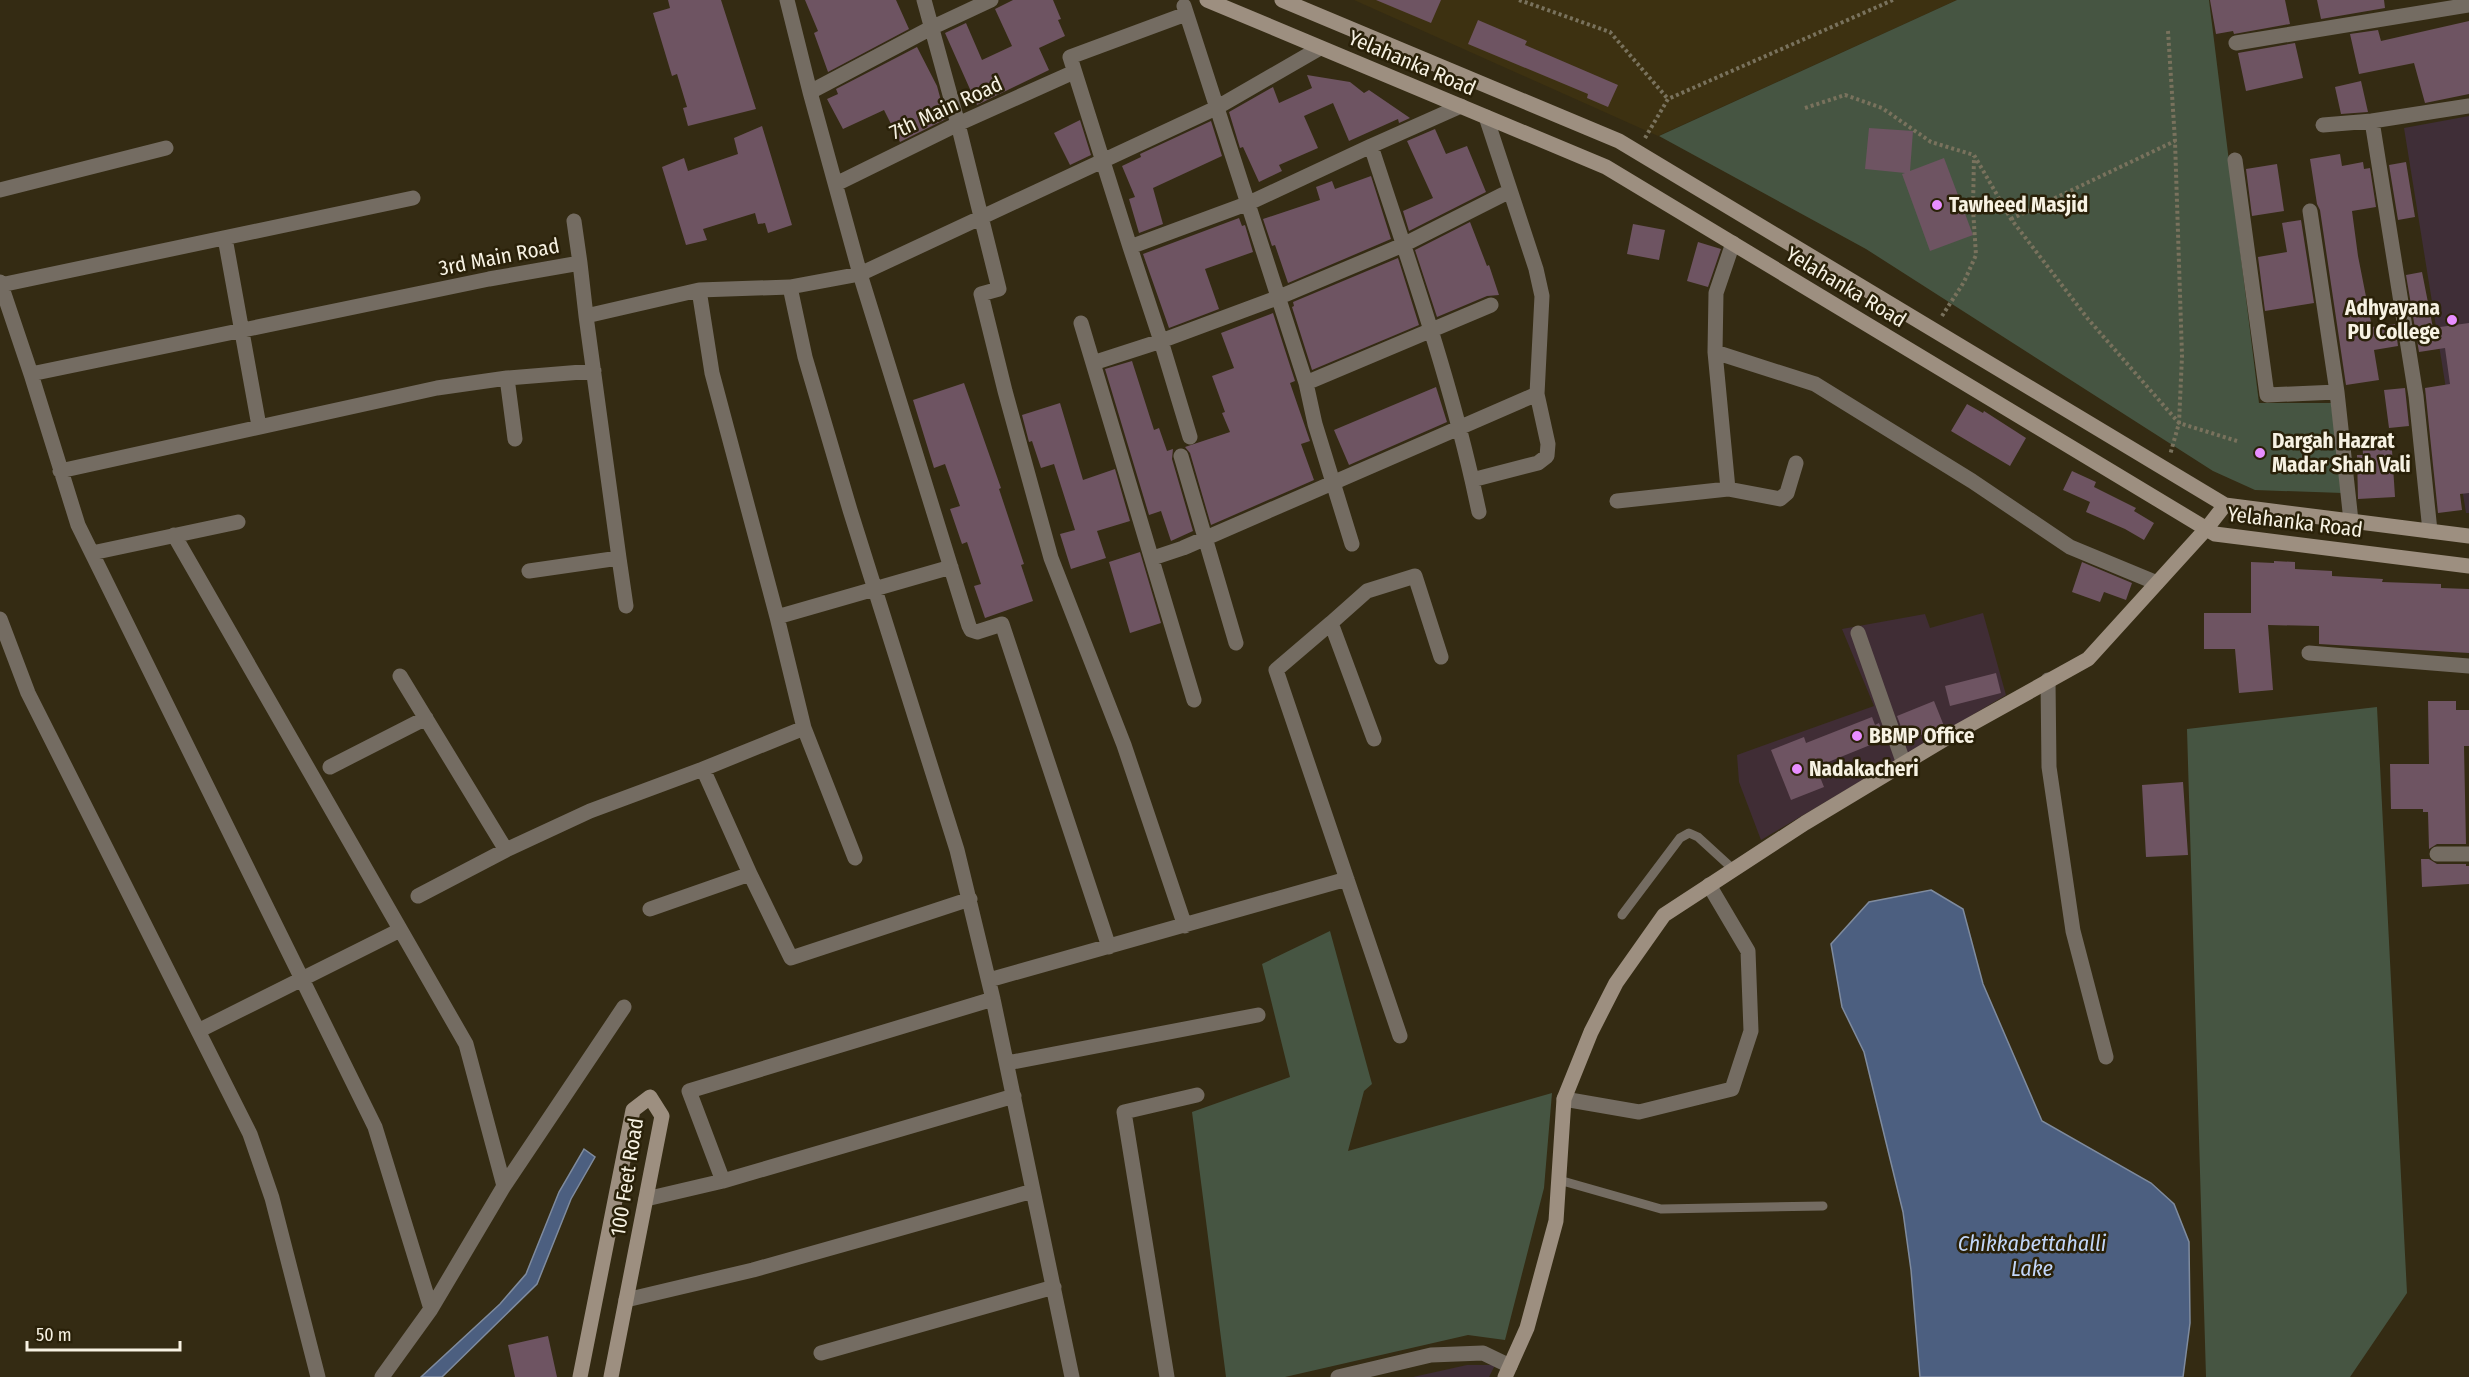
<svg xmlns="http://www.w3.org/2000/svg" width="2469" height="1377" viewBox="0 0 2469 1377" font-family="'Fira Sans Condensed',sans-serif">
<rect width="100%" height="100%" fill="#342b13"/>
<path fill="#402d35" d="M1983,613l23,82 -245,145 -22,-58 -2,-27 137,-49 -32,-77 83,-15 5,14z"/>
<path fill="#3d3111" d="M1354,0h603l-299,136z"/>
<path fill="#3f2e37" d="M2469,116v397h-3l-62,-385z
M1467,1365h28l-6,12h-76z"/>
<path fill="#465542" d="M1957,0h252l50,403h72l12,90 -88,-3 -42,-19 -347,-222 -207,-113z
M2377,707l30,586 -57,84h-144l-19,-648z
M1330,931l42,153 -8,7 -16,60 204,-58 -8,95 -39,152 -37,-5 -183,42h-59l-34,-265 98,-35 -28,-113z"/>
<path fill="#4c5f80" stroke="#7f8b9e" stroke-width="1.5" d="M1931,890l32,19 20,75 59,137 109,62 23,21 15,38 1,81 -7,54h-263l-9,-107 -8,-58 -39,-160 -22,-45 -11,-63 38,-42z
M584,1149l11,8 -24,42 -34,85 -95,93h-21l79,-73 26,-30 33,-82z"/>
<path fill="#6e5462" d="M668,0h53l35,109 -68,17 -5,-18 4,-1 -10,-33 -5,2 -19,-63 17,-5z
M805,0h91l13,29 -81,43 -14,-39 4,-2z
M1013,0h40l8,19 -3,1 7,16 -26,12 10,22 -72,35 -32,-72 21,-10 16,37 30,-14 -17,-37z
M1376,0h65l-10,23z
M2210,0h75l5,24 -56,10 -1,-3 -17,3z
M2317,0h67l1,8 -64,11z
M1478,20l49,21 -2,4 93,40 -10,22 -21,-9 1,-4 -120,-50z
M2469,21v73l-44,9 -11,-40 -55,11 -9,-40 28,-4 3,11z
M2295,43l8,35 -57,13 -8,-38z
M917,47l20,39 9,33 -46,23 -16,-32 -41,19 -16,-30 11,-5 -2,-5z
M1307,75l43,7 14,11 5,-3 41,28 -11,5 -1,-4 -49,22 -16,-38 -29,13 14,32 -39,17 3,6 -23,11 -16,-35 -3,1 -11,-36 44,-25 6,16 33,-15z
M2361,81l7,31 -27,2 -6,-27z
M1080,120l11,35 -21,10 -16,-32z
M1211,121l11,35 -69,32 10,36 -24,9 -10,-34 6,-2 -13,-31 19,-9 -1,-3z
M762,126l30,99 -24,8 -3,-10 -7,1 -3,-11 -52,16 4,11 -21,5 -24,-78 22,-9 4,13 50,-17 -4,-16z
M1869,128l44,3 -3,40 34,-13 29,77 -43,16 -28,-77 3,-1 -40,-4z
M1435,129l11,25 21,-8 19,46 -77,39 -6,-20 30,-13 -26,-57z
M2340,154l2,12 21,-4 1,7 6,-1 6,39 -24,4 6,45 14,71 23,-3 3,22 -24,4 5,30 -33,5 -26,-175 -3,-6 -7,-45z
M2406,162l9,55 -17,3 -9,-55z
M2277,164l7,47 -32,5 -6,-47z
M1371,176l20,63 -103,44 -13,-38 -3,1 -9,-27 57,-19 -4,-13 16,-6 3,8z
M1239,218l3,8 3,-1 8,27 -48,17 14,40 -50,19 -26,-74z
M2301,220l13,83 -49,8 -7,-54 29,-5 -5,-29z
M1470,222l17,44 2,-1 10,30 -12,1 -50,21 -22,-67z
M1633,224l32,6 -6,30 -32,-6z
M1698,242l23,7 -13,38 -21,-6z
M1398,258l21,67 -107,45 -20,-63 2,-1 -1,-4z
M2422,272l11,56 36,-5v170l-9,1 2,16 -24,3 -13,-125 25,-4 -5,-36 -26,4 -13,-77z
M1273,313l22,68 -5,2 20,58 -9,3 13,36 -103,45 -21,-72 -5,-6 45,-15 -8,-19 3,-1 -13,-36 22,-8 -13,-35z
M1132,361l22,69 5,-2 8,23 6,-2 -1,10 21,72 -22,10 -10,-30 -12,4 -44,-146z
M964,383l37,105 -2,1 25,75 -3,1 12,36 -48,17 -11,-32 7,-2 -14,-42 -5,2 -12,-35 10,-3 -15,-42 -11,4 -21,-68z
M1436,387l11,35 -98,43 -15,-35z
M2405,388l4,38 -20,2 -5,-38z
M1060,403l23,77 32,-11 15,52 -33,10 9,27 -35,11 -11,-35 15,-4 -21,-66 -13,4 -9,-27 -3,1 -7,-27z
M1967,404l16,9 1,-2 42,27 -16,28 -59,-35z
M2391,435l4,62 -37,2 -1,-44h6l-1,-17z
M2072,471l24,11 -2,5 42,21 -2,3 20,12 -10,17 -19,-11 -39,-17 4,-10 -27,-12z
M1140,552l21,71 -31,10 -21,-71z
M2274,561l21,1v7l37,2v5l51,3 -1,3 59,2v4l28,1v64l-150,-9v-18l-51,-1 5,65 -34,3 -4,-44h-31v-36h47v-51l23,1z
M2082,562l50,21 -6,17 -22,-8 -4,10 -28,-10z
M1996,673l5,20 -51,13 -5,-20z
M1934,701l10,25 -33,13 -3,-9 -5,2 -6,-16z
M2428,701h28v9h13v36h-5l2,98h-29l-8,5 -1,-37h-5v-3h-32l-1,-45h39z
M1872,717l3,8 4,-2 6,16 -69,28 8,20 -33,13 -20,-50 33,-13 2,6z
M2183,782l5,73 -42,2 -4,-72z
M2421,859h8l8,5h29v2h3v18l-47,3z
M548,1336l9,41h-42l-7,-32z"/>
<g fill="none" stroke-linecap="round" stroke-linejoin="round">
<path stroke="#79725d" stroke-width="4" stroke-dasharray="3 3" stroke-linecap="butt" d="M1519,0l91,32 58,67
M2168,31l7,110 7,215 -3,67 -9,32
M1805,108l40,-13 37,13 49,34 43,13 37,64 77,100 91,104 58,18
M1645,138l23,-39 225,-99
M2011,219l164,-78
M1942,316l22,-34 12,-27 -3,-46 1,-53"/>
<path stroke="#746c62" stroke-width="9" d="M1622,915l58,-77 9,-5 9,4 35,32
M1559,1180l102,29 162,-3"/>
<path stroke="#746c62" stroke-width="15" d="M787,0l23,92 50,182 356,-166 104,-60
M924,0l34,124 41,165 -18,5 24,97 46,167 73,187 61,181
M1184,6l122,377 9,41 37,120
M1186,14l-116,43 60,190 119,-44 122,-57
M2236,43l233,-38
M810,92l121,-64 60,-28
M1461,106l-90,40c36,111 75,220 101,334l66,-17 9,-7 1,-12 -11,-50 5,-98 -6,-27 -50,-152
M2372,121l44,275 14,135
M2323,125l49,-4 97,-15
M2235,160l32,235 70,-3
M836,184l122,-60 116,-52
M0,190l166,-42
M2310,211l27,181 14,129
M574,221l6,42
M225,238l34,188
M0,282l31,92 458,-95 91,-16 6,53 113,-26 13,83 65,244 174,-50
M1,285l412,-87
M699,290l91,-3
M1081,323l113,377
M1715,352l100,32 157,97 98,66 87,36
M1093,363l68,-22 -31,-94
M31,374l47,151 297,602 56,182
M507,378l87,-7
M1306,383l185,-78
M1190,437l-29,-96 116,-43 126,-53 107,-54
M1181,456l55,187
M60,471l377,-83 70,-10 8,61
M1472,480l7,32
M1728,489l52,10 7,-6 9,-30
M1617,501l111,-12 -13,-137 1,-59 17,-50
M174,535l292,509 38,142
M92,553l146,-31
M619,558l7,48
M1153,558l30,-10 354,-154
M529,571l90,-13 -33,-242
M777,617l27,111
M0,619l28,74 222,441 22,64 46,179
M1331,623l36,-32 48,-15 26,81
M1858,633l46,131
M2309,653l160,13
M400,676l106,174
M2048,680l1,87 24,164 33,126
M1374,739l-43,-116 -55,47 124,366
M330,767l96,-49
M703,769l101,-41 51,130
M2437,854h32
M418,896l88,-46 84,-39 113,-42 47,105
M650,909l100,-35 41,84 179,-59
M989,980l358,-101
M198,1031l202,-101
M1007,1063l251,-48
M1564,1099l75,13 93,-23 19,-58 -3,-80 -39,-66
M723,1181l-34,-90 304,-92
M646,1199l77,-18 291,-85
M626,1300l127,-30 280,-79
M821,1353l233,-66
M382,1377l49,-68 73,-123 120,-179
M1072,1377l-79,-378 -36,-149 -107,-340 -45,-153 -15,-70 70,-13 109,352 2,4 6,2 25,-8 107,323
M1167,1377l-43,-265 73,-17
M1338,1377l93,-22 52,-2 27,13"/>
<path stroke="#9d8f80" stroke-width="15" d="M1207,0l399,167 609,367 254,32
M1282,0l337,141 606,364 244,31
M580,1377l53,-267 17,-13 12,19 -51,261
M1505,1377l22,-49 29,-107 8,-122 27,-67 25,-49 48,-68 141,-92 143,-86 140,-78 119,-131 18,-23"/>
</g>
<g fill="#e88eff" stroke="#2a2109" stroke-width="2">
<circle cx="1937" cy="205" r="6"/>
<circle cx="2452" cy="320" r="6"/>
<circle cx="2260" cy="453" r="6"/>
<circle cx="1857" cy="736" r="6"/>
<circle cx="1797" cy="769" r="6"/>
</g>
<g text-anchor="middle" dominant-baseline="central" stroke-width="5" stroke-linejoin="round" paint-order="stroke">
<g font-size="21" fill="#f7f2e3" stroke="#2a2109">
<text transform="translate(1412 63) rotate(23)">Yelahanka Road</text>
<text transform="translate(946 108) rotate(-25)">7th Main Road</text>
<text transform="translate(499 257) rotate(-11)">3rd Main Road</text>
<text transform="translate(1846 287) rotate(31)">Yelahanka Road</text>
<text transform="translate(2295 522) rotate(7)">Yelahanka Road</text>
<text transform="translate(627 1177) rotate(-81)">100 Feet Road</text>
</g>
<g font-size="21" font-weight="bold" fill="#f7f2e3" stroke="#2a2109" text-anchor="start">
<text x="1949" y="205">Tawheed Masjid</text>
<text x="2440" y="308" text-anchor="end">Adhyayana<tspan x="2440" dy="24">PU College</tspan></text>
<text x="2272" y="441">Dargah Hazrat<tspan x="2272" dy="24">Madar Shah Vali</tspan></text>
<text x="1869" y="736">BBMP Office</text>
<text x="1809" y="769">Nadakacheri</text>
</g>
<g font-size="22" font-style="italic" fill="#c2d6f9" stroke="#2a2109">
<text x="2032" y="1243">Chikkabettahalli<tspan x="2032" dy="25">Lake</tspan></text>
</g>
</g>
<path d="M27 1341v9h153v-9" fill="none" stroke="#f7f2e3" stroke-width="3"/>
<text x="36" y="1341" font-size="18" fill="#f7f2e3" stroke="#2a2109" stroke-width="4.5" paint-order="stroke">50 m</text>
</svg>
